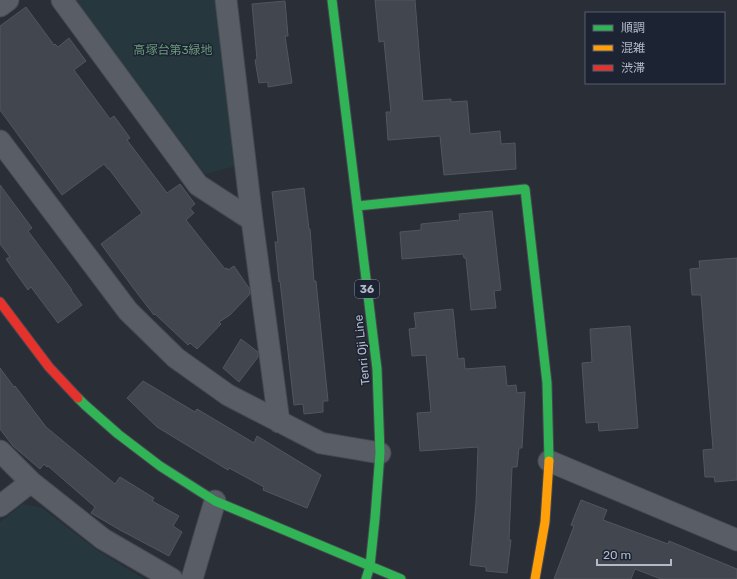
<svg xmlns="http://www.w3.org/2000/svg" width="737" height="579" viewBox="0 0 737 579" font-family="Rubik,'Noto Sans JP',sans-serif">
<rect width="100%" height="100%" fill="#292e37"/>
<path fill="#26373d" d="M75,0h141l20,166 -31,8z
M23,504l19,4 55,42 47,29h-144v-57z"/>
<path fill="#42464e" stroke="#51565f" d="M375,0h40l8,101 28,-2v3l16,-1 3,33 30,-3 1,13 14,-1 1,26 -72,6 -4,-39 -52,4 -2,-28h5l-7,-71 -5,1z
M285,1l3,35h-3l7,47 -24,4v-5l-9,1 -4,-23 2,-1 -5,-55z
M26,7l28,38 1,-1 3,3 11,-9 17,23 -12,9 36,49 4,-3 16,22 -3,2 40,53 13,-9 15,20 -5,4 4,5 -8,7 39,49 2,-1 1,2 6,-4 15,22 1,6 -20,21 -11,7 2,2 -24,25 -7,-6 -2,2 -33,-31 -1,1 -20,-26 -33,-45 41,-31 -33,-44h-1l-4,-5 -42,31 -62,-85v-84z
M0,185l32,43 -4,3 44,59h-1l11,15 -24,18 -27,-36 -3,3 -22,-31 4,-2 -10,-13z
M304,188l5,41h1l4,52h2l12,120h-5v11l-19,2 -1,-10 -9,1 -14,-124 -1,1 -4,-40h3l-6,-50z
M492,211l9,79 -7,1 2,17 -25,2 -5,-52h-2l-1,-4 -61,5 -2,-27 21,-2v-6l39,-4 -1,-6z
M737,258v222l-22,2 -1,-5h-9l-2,-27 10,-1 -12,-154h-9l-2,-26 10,-1 -1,-7z
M453,309l5,50 6,-1 1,11 40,-3 2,20 9,-1 1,8 8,-1 -3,56h-3l-2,19h-5l-3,73h2l-4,33 -21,-2v-4l-16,-2 6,-62 2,-56 -58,4 -3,-38 14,-1 -5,-57 -14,1 -3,-27 7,-1 -2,-15z
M630,326l8,102 -39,3 -1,-9 -12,1 -4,-60 10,-1 -2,-33z
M241,339l17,13v5l-19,25 -16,-14z
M0,368l14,19 1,-1 31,41 69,57 5,-7 34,21 -2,3 27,15 -6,10 9,6 -13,24 -49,-26 -29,-17 4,-6 -47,-41 -1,1 -3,-3 -4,5 -27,-23 -13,-17z
M143,381l52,31 2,-3 57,34 3,-7 64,39 -14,33 -44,-18 1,-3 -35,-19 -1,2 -71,-43 -30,-29z
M581,500l26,10 -4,10 65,24 1,-3 68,28v10h-76l-26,-10 -4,10h-77l20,-53 -3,-1z"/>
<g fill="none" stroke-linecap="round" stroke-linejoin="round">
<g stroke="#454950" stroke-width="23">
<path id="street" d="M62,0l136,185 54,35
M226,0l26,220 27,202
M0,6l8,-6
M0,141l128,170 48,47 52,37 93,48 59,10
M0,451l31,31 72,57 69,40
M549,461l188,79
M0,506l31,-24
M192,579l14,-48 9,-30"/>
</g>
<g stroke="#454950" stroke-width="11">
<path id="fast" d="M332,0l45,369 3,84 -5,65 -5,48 -4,13
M357,206l168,-17 22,194 2,78
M78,398l7,7 33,29 42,32 55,35 186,78"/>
</g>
<g stroke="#454950" stroke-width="11">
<path id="slow" d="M535,579l10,-57 4,-61"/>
</g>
<g stroke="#454950" stroke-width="11">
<path id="jam" d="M0,302l49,65 29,31"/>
</g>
<use href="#street" stroke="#595d65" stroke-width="21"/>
<use href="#fast" stroke="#30b455" stroke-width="9"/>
<use href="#slow" stroke="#ff9f0a" stroke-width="9"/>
<use href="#jam" stroke="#e5322d" stroke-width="9"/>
</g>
<g text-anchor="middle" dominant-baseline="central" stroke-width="3" stroke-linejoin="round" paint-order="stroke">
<rect fill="#1c2332" stroke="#868c9b" stroke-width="1" x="355" y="280" width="24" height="18" rx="3"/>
<g font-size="11" font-weight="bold" fill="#b3b9c8">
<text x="367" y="289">36</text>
</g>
<g font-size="12" fill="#6a997a" stroke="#1c2332">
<text x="173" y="50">高塚台第3緑地</text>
</g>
<g font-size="12" fill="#b3b9c8" stroke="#1c2332">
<text transform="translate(362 350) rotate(-96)">Tenri Oji Line</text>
</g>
</g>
<rect x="585" y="12" width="140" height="72" fill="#1c2332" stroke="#585f6e"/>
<rect x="593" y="25" width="20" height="6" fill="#30b455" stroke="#585f6e"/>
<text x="621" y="32" font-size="12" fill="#b3b9c8">順調</text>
<rect x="593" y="45" width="20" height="6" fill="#ff9f0a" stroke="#585f6e"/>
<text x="621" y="52" font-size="12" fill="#b3b9c8">混雑</text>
<rect x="593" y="65" width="20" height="6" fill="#e5322d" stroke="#585f6e"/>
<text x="621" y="72" font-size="12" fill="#b3b9c8">渋滞</text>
<path d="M597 559v6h74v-6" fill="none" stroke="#b3b9c8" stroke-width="2"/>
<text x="603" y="559" font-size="12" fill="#b3b9c8" stroke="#1c2332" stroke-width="3" paint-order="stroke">20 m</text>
</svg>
